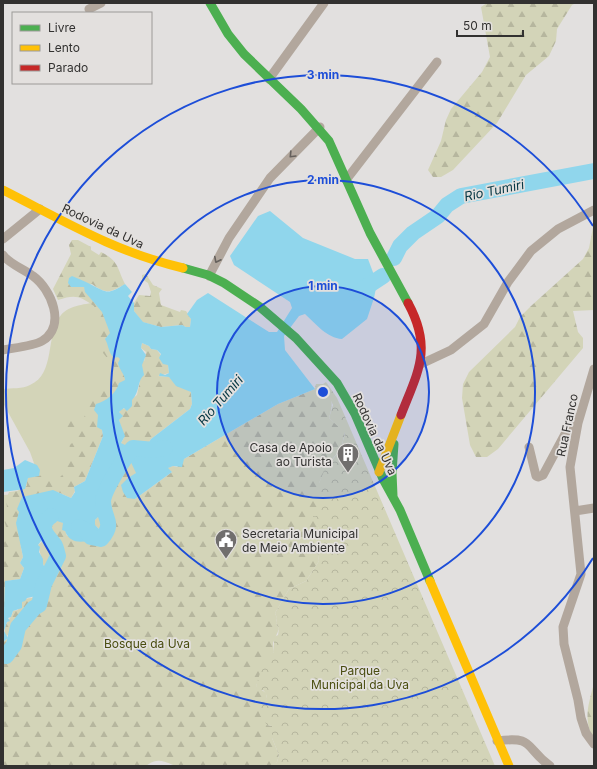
<svg xmlns="http://www.w3.org/2000/svg" width="597" height="769" viewBox="0 0 597 769" font-family="Inter,sans-serif">
<defs>
<pattern id="forest-firs" width="22" height="20" patternUnits="userSpaceOnUse"><rect width="22" height="20" fill="#d3d4b8"/><path d="M5 1l3.5 6h-7zM16 11l3.5 6h-7z" fill="#b6b69e"/></pattern>
<pattern id="park-crowns" width="20" height="18" patternUnits="userSpaceOnUse"><rect width="20" height="18" fill="#d3d4b8"/><path d="M2 6a3 3 0 1 1 6 0M12 15a3 3 0 1 1 6 0" fill="none" stroke="#b6b69e"/></pattern>
</defs>
<rect width="100%" height="100%" fill="#e2e0df"/>
<path fill="#d3d4b8" d="M98,302l48,62 -143,206v-75l16,-1 16,-28 -5,-14 -27,-49v-14c8,-1 20,0 27,-4 26,-11 15,-50 31,-70 8,-10 26,-11 37,-13z"/>
<path fill="url(#forest-firs)" d="M487,3h89l-4,2 -15,24 -1,12 -7,15 -23,19 -29,48 -44,47 -12,7h-8l-5,-7 13,-29 5,-21 5,-11 31,-37 8,-15 -9,-50z
M594,222v88l-21,1 5,21 5,6v10l-85,101 -11,8h-11l-6,-12 -8,-47 1,-14 6,-12 46,-45 5,-10 11,-11 52,-47 6,-11z
M72,240h6l13,7v3l8,5 2,-3c18,9 16,16 24,32 -15,9 -19,10 -33,0l-14,3h6l18,25 8,21 -1,16 11,11 -2,3c1,6 7,12 7,17l-17,19 -6,3 -5,25 5,3 1,6 -18,45 -11,6 1,4 -4,7 -18,-8 -34,22 -3,11 7,34 -3,6 4,5 -4,11 -14,2 -1,30 -2,1v-67l5,-11 -4,-14 3,-12 -1,-9 3,-7 8,-1 10,-5v-5l4,-4 20,-3 5,6c10,-5 12,-17 16,-27l-3,-4 1,-4 5,-5 -13,-9v-5l7,-10h5l9,4 11,-27 14,-9 2,-13 4,-4 -14,-18v-12l-6,-31c-14,-10 -19,-12 -36,-6l-5,-11 18,-35 -2,-9z
M146,274l7,11 9,4 -3,4 2,12 19,7 1,-2 5,1 5,8 -1,8h-4l-4,-2 -21,2 -19,-5 -8,-11v-8l5,-8 11,1 1,-4 -3,-9 -6,-4v-4z
M142,343l7,3 2,3 6,1 11,15 1,8 -11,3 11,1 22,15 1,12 -2,5 -39,30 -9,14 -7,-1 -3,10 5,11 -9,5 7,21 37,-27 -5,-4 6,-2 4,1 7,-8 94,-55 37,-15 1,-5h7c9,14 11,18 6,34l16,14 -4,17 -12,14 -10,20v34l-5,-1 5,13 -5,20 4,6 1,6 -13,20 -17,8 -14,24 2,5 -1,5 3,6 -6,14 1,9 -5,4 -13,30 10,7 1,6 -2,5 2,21 5,1v12l7,17 -2,7 -5,4h-97c-11,-5 -18,-9 -29,0h-143v-124l5,-4v-3l-2,1c-5,-11 6,-17 7,-25l5,-1c3,-8 5,-12 14,-12l14,-17 -4,-2 1,-5 4,-2 -4,-8 -5,-19c2,-2 4,-3 5,-5 5,-7 4,-28 20,-17l4,13 30,-3 2,-4 -4,-4v-5l12,-13 -6,-11v-5l11,-15 14,-26 -5,-7 3,-5 -5,-18 2,-5 -2,-3 3,-3 8,-2 1,-7 6,-5 9,-43 -5,-4z
M594,683v58c-11,-23 -6,-34 0,-58z"/>
<path fill="url(#park-crowns)" d="M326,382l11,16 7,16 151,352 -223,-1 5,-3 2,-7 -7,-17v-12l-5,-1 -7,-10 -2,-8 3,-4 4,1c2,-6 3,-9 -2,-14h-4l-3,-4 9,-29 9,-5v-15l4,-2 1,-6 -3,-6 1,-5 -2,-5 14,-24 17,-8 13,-20 -1,-6 -4,-6 5,-20 -6,-13h6v-33l6,-14 16,-20 4,-16 -16,-15 4,-13 -10,-21z"/>
<path fill="#90d6ec" d="M270,211l33,27 52,21h13l6,16 2,13 -2,10 -7,21 -25,20c-15,-1 -26,-15 -37,-25l-6,2 -15,20 1,14 30,39 -37,15 -94,55 -2,8 -9,-1 -5,2 4,4 -37,27 -8,-1 -4,-6 -2,-7 7,-7 8,-5 -7,-15 2,-5h11l9,-14 39,-30 2,-5 -1,-12 -15,-6 -7,-9 -10,-1 1,-3 5,2 4,-2 -1,-8 -5,-1 -4,-6 2,-4 -4,-4 -6,-1 -2,-3 -7,-3 -1,5 5,7 -4,10 2,10c-7,6 -4,17 -12,25v6l-5,5 -3,-3 -5,4 4,4 -4,4 6,16 -4,7 6,3 -1,4 2,1 -27,40c-1,8 8,15 6,24l-6,-1 -6,6v5l4,4v3l-2,1 -1,5c-11,5 -26,7 -31,-7l-3,-1 1,-7 -6,-2 -2,2 -2,-2 -6,5v7l-9,12 2,2 -1,5 4,7v5l4,8 -4,2 -1,5 4,2v4l-7,6 2,1v3l-14,3 -2,3 -3,1v6l-9,3 -2,6 -3,1 2,3 -3,1 -3,9 4,7 -5,4 2,-61 15,-2 4,-11 -4,-5 3,-6 -7,-34 3,-11 -2,-3 5,-12 31,-7 18,8 4,-6 -1,-5 11,-6 18,-45 -1,-6 -5,-3 1,-12 -4,-5 2,-6c10,-3 20,-10 23,-21l6,-3c0,-5 -6,-11 -7,-17l2,-4 -2,-2 -4,1c-6,-6 -5,-12 -9,-19l5,-6 -8,-21 -17,-20 -1,-5h-13l-3,-4 1,-5 3,-2c6,3 13,5 18,8 18,9 17,11 35,0l7,8 -4,4 6,7v8l9,11 18,5 21,-2 4,2h4l1,-8 -4,-5 10,-14 11,-7 61,39h8l15,-24 -2,-6 -56,-37 -4,-9 28,-40z
M25,460l12,5 3,5 -1,6 -11,2 -3,11 -22,3v-22l11,-2z"/>
<g fill="none" stroke-linecap="round" stroke-linejoin="round">
<path stroke="#90d6ec" stroke-width="16" d="M394,258l6,-12 13,-13 25,-17 9,-11 14,-9 133,-25
M357,293l26,-17
M79,527l6,3 6,7 10,2c15,-17 2,-20 2,-38 1,-11 22,-45 30,-53l21,2 11,-2
M3,654l3,2 8,-11 4,-18 16,-19 5,-3 5,-21 14,-28c-1,-4 -2,-9 -4,-12 -9,-10 -16,-18 -3,-28"/>
<path stroke="#b2a79d" stroke-width="9" d="M89,9l12,-6
M269,79l55,-76
M346,180l91,-118
M3,239l37,-30
M3,255c6,9 21,14 30,21 18,13 34,50 9,65 -8,5 -29,7 -39,9
M209,276l20,-38 41,-60 50,-51
M421,364l30,-14 33,-26 24,-42 23,-31 27,-22 36,-19
M594,369l-16,54 -8,44 11,107 -18,53 1,17 14,56 3,18 5,15 8,11
M529,447l7,29 2,1 5,-2 30,-56 6,-2
M575,511l19,-3
M497,741c38,-5 27,6 53,25"/>
<path stroke="#4caf50" stroke-width="9" d="M210,3l18,31 16,20 57,55 28,32 41,92 38,70
M183,268l25,7 16,8 36,24 36,31 41,45 18,31 28,65 17,31 30,71
M393,496l-1,-23 2,-29"/>
<path stroke="#ffc107" stroke-width="9" d="M3,190c61,31 112,62 180,78
M379,472l22,-57
M430,581l79,185"/>
<path stroke="#c62828" stroke-width="9" d="M401,415c17,-44 32,-66 7,-112"/>
</g>
<defs><path id="oneway-chevron" d="M-2-3.5L2.5 0L-2 3.5" fill="none" stroke-width="1.6" stroke-linecap="round" stroke-linejoin="round"/></defs>
<g stroke="#65605c">
<use href="#oneway-chevron" transform="translate(292 155) rotate(134)"/>
<use href="#oneway-chevron" transform="translate(217 260) rotate(117)"/>
</g>
<circle cx="323" cy="392" r="106" fill="#1d4ed8" fill-opacity=".12"/>
<g fill="none" stroke="#1d4ed8" stroke-width="2">
<circle cx="323" cy="392" r="106"/>
<circle cx="323" cy="392" r="212"/>
<path d="M593 558A317 317 0 1 1 593 226"/>
</g>
<defs>
<g id="building-pin" transform="scale(1.15)"><path d="M0 17L-7.5 6A9.5 9.5 0 1 1 7.5 6Z" fill="#706e6d" stroke="#e3e0de"/><path d="M-4-6H4V6H1V3H-1V6H-4ZM-2.5-4.3h1.7v1.8h-1.7ZM.8-4.3h1.7v1.8H.8ZM-2.5-1h1.7V.8h-1.7ZM.8-1h1.7V.8H.8Z" fill="#fff"/></g>
<g id="civic-pin" transform="scale(1.15)"><path d="M0 17L-7.5 6A9.5 9.5 0 1 1 7.5 6Z" fill="#706e6d" stroke="#e3e0de"/><path d="M-.6-6.5H3V-4.5H.6V-3L4-1V1h2V6H-6V1h2V-1L-.6-3ZM-1.2 2.5V6h2.4V2.5Z" fill="#fff"/></g>
</defs>
<g fill-rule="evenodd">
<use href="#building-pin" x="348" y="454"/>
<use href="#civic-pin" x="226" y="540"/>
</g>
<g text-anchor="middle" dominant-baseline="central" stroke-width="3.5" stroke-linejoin="round" paint-order="stroke">
<g font-size="12" fill="#323130" stroke="#e3e0de">
<text transform="translate(103 226) rotate(25)">Rodovia da Uva</text>
<text transform="translate(567 425) rotate(-78)">Rua Franco</text>
<text transform="translate(375 434) rotate(65)">Rodovia da Uva</text>
</g>
<g font-size="12" fill="#323130" stroke="#e3e0de" text-anchor="end">
<text x="332" y="447">Casa de Apoio<tspan x="332" dy="14">ao Turista</tspan></text>
<text x="242" y="533" text-anchor="start">Secretaria Municipal<tspan x="242" dy="14">de Meio Ambiente</tspan></text>
</g>
<g font-size="12" fill="#4a4d10" stroke="#e3e0de">
<text x="147" y="643">Bosque da Uva</text>
<text x="360" y="670">Parque<tspan x="360" dy="14">Municipal da Uva</tspan></text>
</g>
<g font-size="13" font-style="italic" fill="#063744" stroke="#e3e0de">
<text transform="translate(494 190) rotate(-12)">Rio Tumiri</text>
<text transform="translate(220 400) rotate(-49)">Rio Tumiri</text>
</g>
</g>
<circle cx="323" cy="392" r="6" fill="#1d4ed8" stroke="#e3e0de" stroke-width="2"/>
<g font-size="12" text-anchor="middle" font-weight="bold" fill="#1d4ed8" stroke="#e3e0de" stroke-width="3.5" stroke-linejoin="round" paint-order="stroke">
<text x="323" y="79">3 min</text>
<text x="323" y="184">2 min</text>
<text x="323" y="290">1 min</text>
</g>
<rect width="597" height="769" fill="none" stroke="#323130" stroke-width="8"/>
<rect x="12" y="12" width="140" height="72" fill="#e3e0de" stroke="#9c9a98"/>
<rect x="20" y="25" width="20" height="6" fill="#4caf50" stroke="#9c9a98"/>
<text x="48" y="32" font-size="12" fill="#323130">Livre</text>
<rect x="20" y="45" width="20" height="6" fill="#ffc107" stroke="#9c9a98"/>
<text x="48" y="52" font-size="12" fill="#323130">Lento</text>
<rect x="20" y="65" width="20" height="6" fill="#c62828" stroke="#9c9a98"/>
<text x="48" y="72" font-size="12" fill="#323130">Parado</text>
<path d="M457 30v6h66v-6" fill="none" stroke="#323130" stroke-width="2"/>
<text x="463" y="30" font-size="12" fill="#323130" stroke="#e3e0de" stroke-width="3" paint-order="stroke">50 m</text>
</svg>
